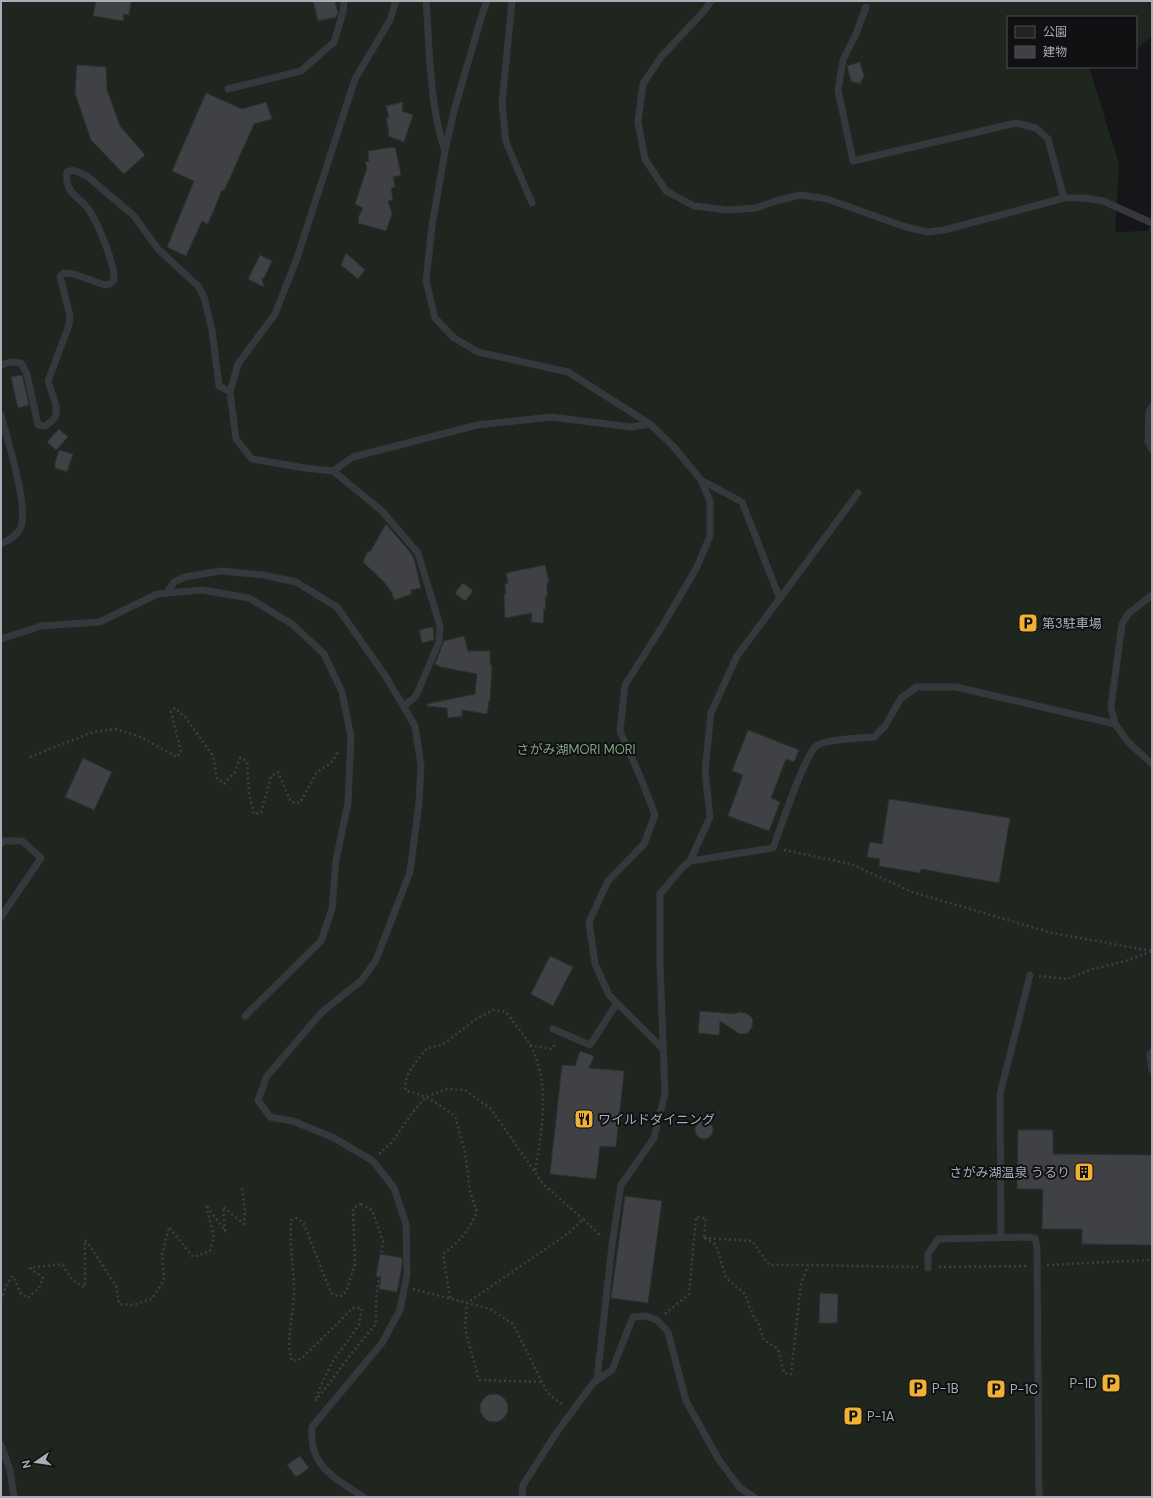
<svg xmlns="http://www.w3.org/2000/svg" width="1153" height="1498" viewBox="0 0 1153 1498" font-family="'DM Sans','Noto Sans JP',sans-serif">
<rect width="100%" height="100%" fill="#161618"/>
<path fill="#1e261f" d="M1,1h1151v35l-16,13v-32h-128v50h81l30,97 -4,68 33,-1 4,-9v1275h-1151z"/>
<path fill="#404145" stroke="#303034" d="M96,1h35l-2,14 -5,-1 -1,7 -30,-5z
M313,1h22l3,12 -2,4 -18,4z
M860,62l4,14 -4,8 -9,-3 -4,-15z
M77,65l29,2 1,23 13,36 25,29 -21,19 -33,-34 -16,-47z
M206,93l36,16 24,-7 6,17 -18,5 -30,67 -2,-1 -14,34 -6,-3 -16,35 -19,-9 27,-66 -22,-10z
M403,102l-1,9 11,4 -9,27 -16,-6 1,-5 -3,-13h3l-3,-12z
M395,147l6,28 -8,2 2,10 -4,1 2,12 -5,1 4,13 -6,17 -28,-8 1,-4 -1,-1 5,-10 -8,-4 12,-36 -2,-6 4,-1 -1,-10z
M346,253l19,17 -7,9 -17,-14z
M260,255l12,6 -8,17h-2l2,9 -16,-8z
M22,375l7,30 -11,3 -7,-31z
M59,429l9,8 -12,13 -9,-8z
M59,450l14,4 -6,18 -12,-4v-5z
M386,524l24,28 4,7 7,29 -10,2 1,4 -18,6 -2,-7 -8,-11 -21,-20 5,-11 2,1z
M545,565l4,17 -2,1v14h-2l1,12h-2l-1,14 -12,-1 1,-9 -27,5 -1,-24h2l-1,-10 3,-1 -2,-10z
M463,583l10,8 -8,10 -10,-8z
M433,627l1,13 -12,3 -3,-13z
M464,636l4,15h22v14h2l-2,36h-1l-2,13 -25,-4v6l-14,2 -1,-10 -20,-2v-2l48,-10 2,-20 -36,-7 -6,-3 9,-23z
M748,730l51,20 -5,12 -8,-3 -15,39 9,4 -11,29 -41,-15 15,-41 -11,-4z
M83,758l29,14 -18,38 -29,-13z
M889,799l121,19 -11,65 -78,-14 -1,4 -41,-7 1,-7 -13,-2 3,-15 12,2z
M550,956l23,11 -20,39 -22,-12z
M700,1011l35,3 4,-2 7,1 5,4 2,3 -1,7 -4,6 -8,1 -20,-13 -1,14 -21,-2z
M580,1051l14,5 -5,12 35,3 -8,76 -16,-1 -4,33 -46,-5 12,-109 13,1z
M695 1130a9 9 0 1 1 18 0a9 9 0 1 1-18 0Z
M1018,1130h35v24l99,1v90l-70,-1v-15h-40l1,-40h-26z
M625,1196l37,5 -14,102 -37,-5z
M380,1254l22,4v8l-5,26 -18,-3 2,-12 -5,-1z
M820,1293l18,1 -1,29h-18z
M480 1408a14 14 0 1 1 28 0a14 14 0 1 1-28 0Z
M300,1456l9,12 -13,9 -9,-12z"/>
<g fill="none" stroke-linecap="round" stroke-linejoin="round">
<path stroke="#3d3f44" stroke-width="2.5" stroke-dasharray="2 3" stroke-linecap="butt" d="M30,757l63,-25 22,-3 26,8 36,20 4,-5 -10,-41 4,-3 11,10 27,38 4,22 7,6 11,-12 5,-14 7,3 2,33 5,20 7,-1 10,-37 7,-4 13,30 9,1 17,-31 13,-8 9,-13
M784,850l67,14 61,28 140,41 100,18
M1039,976l28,3 22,-9 37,-9 26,-10
M530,1045l22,4 4,-7
M379,1154l13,-12 20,-29 14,-16 21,-8 18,1 26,19 52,75 40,35
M361,1204l11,6 11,31 -7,59v24c-22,24 -40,52 -61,77l7,-18 11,-22 26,-36 3,-17h-9l-52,51 -9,2c-7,-22 2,-47 2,-70 0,-24 -5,-46 -3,-71l6,-2 7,6 27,69 8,4 7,-5 9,-28 -2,-56z
M704,1238l48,3 17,24h39l110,2
M705,1238l11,7 10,33 19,16 7,19 7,12 5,15 14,9 6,24 7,1 10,-90 7,-19
M1047,1265l105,-5
M939,1267l89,-1
M413,1289l77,20 23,15 34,68 17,14
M450,1298l-7,-44c17,-13 25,-22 34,-42l-7,-21 -5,-39 -10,-36c-16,-11 -30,-22 -49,-25 -4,-16 12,-31 21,-43l15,-3 34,-26 17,-9 13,2c8,11 17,21 24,33 21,38 12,85 5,126
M1,1300l6,-16 6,-8 8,18 7,4 11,-10 4,-10 -13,-10 32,-4 10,16 13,7v-47l9,12 22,34 3,18 13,1 20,-6 12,-19 -2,-26 7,-27 24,30 17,-6 4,-14 -8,-32 19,26 -2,-24 21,17 1,-14 -3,-22
M665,1314l24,-20 7,-77 10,1 -2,20
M541,1382l-62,-2 -14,-51 2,-26 103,-71 13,-13 19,18"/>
<path stroke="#37383d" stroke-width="7" d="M396,1l-6,19 -35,59 -58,179 -22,56 -37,50 -8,28 6,47 16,20 53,9 28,3 48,39 37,43 22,73 -1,16 -23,54 -12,10
M426,1c4,50 3,103 19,150
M487,1l-6,17 -27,93 -9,40 -13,75 -6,55 9,37 19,20 24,14 90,20 82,52 24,23 27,33 9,21v35l-13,31 -34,58 -38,60 -5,46 22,50 13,34 -11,29 -36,37 -19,41 6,42 14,31 54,54
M512,1l-10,102 4,39 26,61
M711,1l-7,10 -43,46 -18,27 -5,38 7,37 21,32 28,15 33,4 29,-2 23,-8 22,-5 26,4 79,28 22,5 16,-2 120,-32h20l19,3 49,22
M866,7l-10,27 -13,26 -5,30 15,71 163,-38 20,5 12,11 16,59
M228,89l73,-18 33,-29 9,-30 1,-11
M1,365l9,-3 11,1 6,11 11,51 7,1 7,-5 4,-5v-11l-8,-24 21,-56 1,-9 -10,-40 4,-3 10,1 31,11 5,-1 4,-4c1,-16 -15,-53 -23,-67 -9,-17 -27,-17 -24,-41l6,-2 14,6 47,40 24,33 40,37 6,11 8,33 7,56 11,6
M1152,407l-3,5 -1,30 4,7
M1,415c6,24 29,94 19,114 -4,8 -12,11 -19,15
M333,471l20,-14 124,-32 74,-8 80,10 19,-3
M701,480l41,22 38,97
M167,593l7,-11 11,-5 36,-6 42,4 33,7 41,25 49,70 29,49 6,40 -2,37 -9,69 -34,88 -14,20 -40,32 -55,64 -9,24 12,17 23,4 41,17 39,23 21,27 12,36 1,50 -7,36 -18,33 -70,84c-4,39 22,50 51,70
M1152,595l-24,19 -6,10 -11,83 4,17 13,18 24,22
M1,639l40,-13 59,-4 57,-28 45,-4 47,8 43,26 32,30 18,38 9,45 -3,66 -12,57 -4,49 -11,32 -76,75
M1,844l2,-3h19l19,17 -40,59
M690,861l83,-13c7,-18 31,-92 43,-102 10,-7 45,-8 58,-9l11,-11 16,-28 16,-11h39l159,37
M553,1029l37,16 27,-42
M1152,1052l-2,2 2,16
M1001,1237l-1,-143 30,-119
M928,1268v-14l10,-15 89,-2 8,1 2,9 2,250
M597,1380l15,-135 9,-60 33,-47 11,-44 -5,-130v-70l22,-26 8,-7 20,-44 -5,-46 6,-58 26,-57 121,-163
M1,1445l9,25 4,27
M522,1497l1,-12 34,-53 37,-50 18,-12 21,-53 13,-1 11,4 11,12 18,69 33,59 21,28 14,9"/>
</g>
<defs>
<g id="parking-square" transform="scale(1)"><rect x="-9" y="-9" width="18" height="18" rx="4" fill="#f2b134" stroke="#111113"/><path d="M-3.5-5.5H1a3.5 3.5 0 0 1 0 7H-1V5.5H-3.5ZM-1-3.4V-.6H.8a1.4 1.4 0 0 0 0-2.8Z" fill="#111"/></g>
<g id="restaurant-square" transform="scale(1)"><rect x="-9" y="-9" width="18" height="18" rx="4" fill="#f2b134" stroke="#111113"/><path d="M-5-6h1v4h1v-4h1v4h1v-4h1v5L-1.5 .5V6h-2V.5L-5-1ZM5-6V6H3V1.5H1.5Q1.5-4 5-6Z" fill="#111"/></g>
<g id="building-square" transform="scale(1)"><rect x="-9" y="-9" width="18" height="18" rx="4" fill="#f2b134" stroke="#111113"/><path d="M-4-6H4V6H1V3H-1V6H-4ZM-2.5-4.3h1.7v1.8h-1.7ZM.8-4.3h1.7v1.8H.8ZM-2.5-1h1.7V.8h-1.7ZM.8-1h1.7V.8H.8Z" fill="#111"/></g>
</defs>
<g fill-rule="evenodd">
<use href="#parking-square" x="1028" y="623"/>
<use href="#restaurant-square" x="584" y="1119"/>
<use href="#building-square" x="1084" y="1172"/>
<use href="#parking-square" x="1111" y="1383"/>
<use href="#parking-square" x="918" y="1388"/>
<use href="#parking-square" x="996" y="1389"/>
<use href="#parking-square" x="853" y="1416"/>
</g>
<g text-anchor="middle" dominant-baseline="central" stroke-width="4" stroke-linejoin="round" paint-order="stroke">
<g font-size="13" fill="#a8adb8" stroke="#111113" text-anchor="start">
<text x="1042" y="623">第3駐車場</text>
<text x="598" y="1119">ワイルドダイニング</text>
<text x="1070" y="1172" text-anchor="end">さがみ湖温泉 うるり</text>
<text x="1097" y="1383" text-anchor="end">P-1D</text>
<text x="932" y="1388">P-1B</text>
<text x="1010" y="1389">P-1C</text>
<text x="867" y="1416">P-1A</text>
</g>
<g font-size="13" fill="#7fa381" stroke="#111113">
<text x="576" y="749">さがみ湖MORI MORI</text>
</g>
</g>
<rect width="1153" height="1498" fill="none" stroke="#a8adb8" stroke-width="4"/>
<rect x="1007" y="16" width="130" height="52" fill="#111113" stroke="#4d4f55"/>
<rect x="1015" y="26" width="20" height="12" fill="#1e261f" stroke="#4d4f55"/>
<text x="1043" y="36" font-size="12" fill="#a8adb8">公園</text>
<rect x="1015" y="46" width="20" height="12" fill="#404145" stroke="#4d4f55"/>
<text x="1043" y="56" font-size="12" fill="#a8adb8">建物</text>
<g transform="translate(36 1462) rotate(257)" stroke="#111113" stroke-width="3" paint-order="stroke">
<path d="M0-3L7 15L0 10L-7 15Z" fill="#a8adb8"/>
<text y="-6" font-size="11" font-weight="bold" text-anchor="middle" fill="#a8adb8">N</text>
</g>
</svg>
